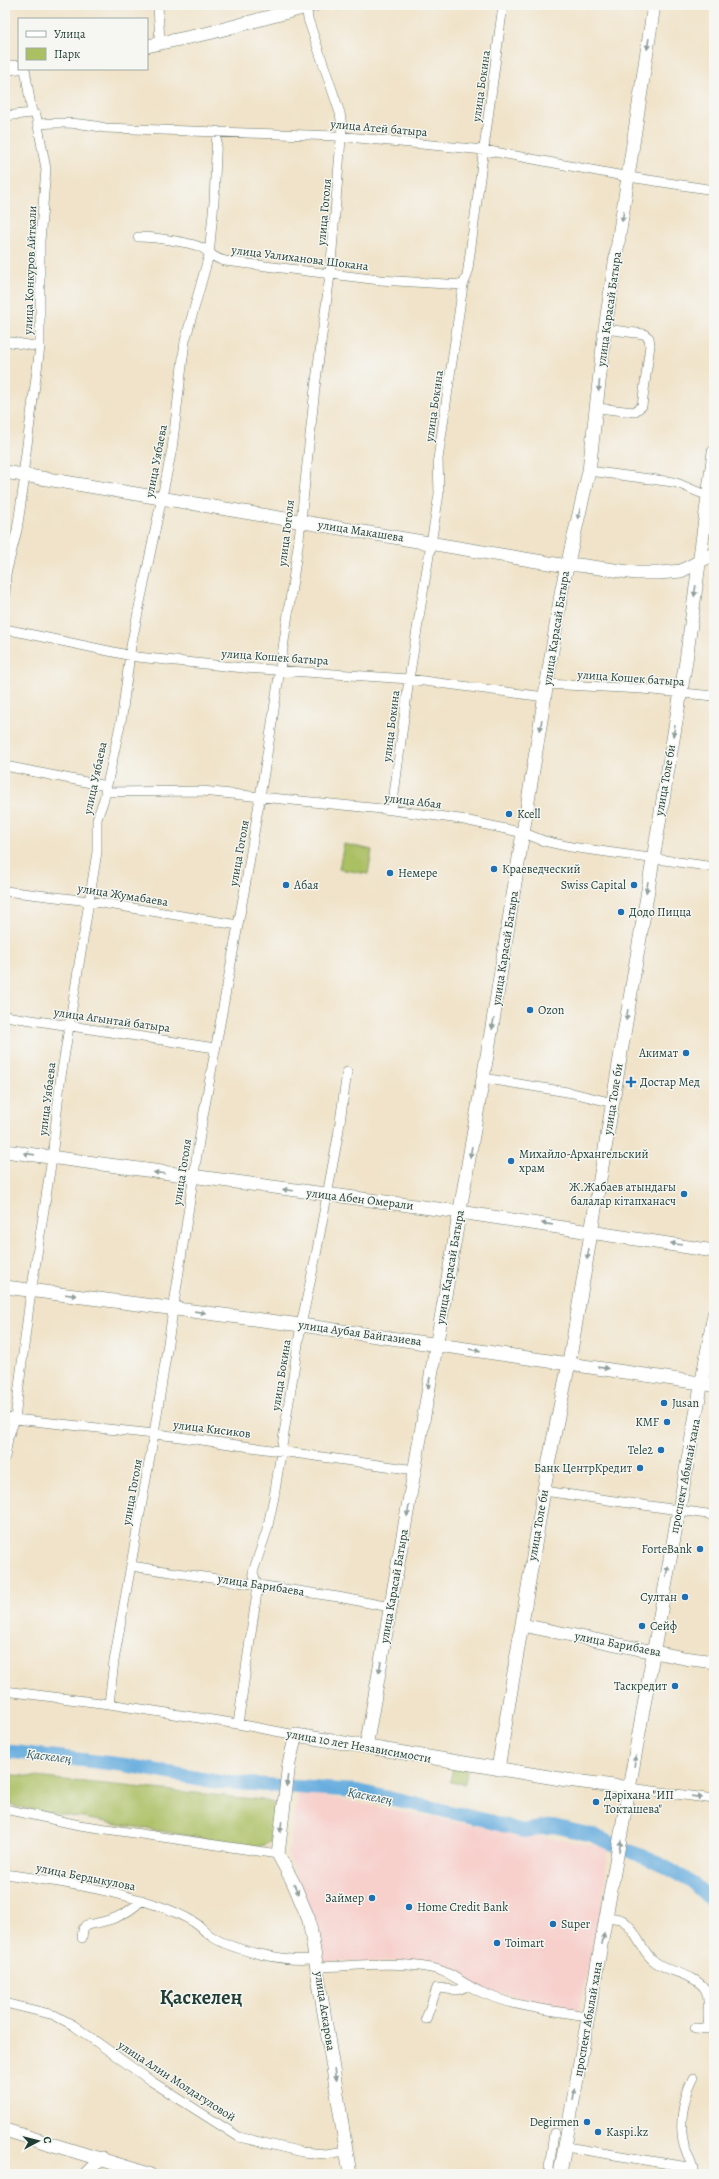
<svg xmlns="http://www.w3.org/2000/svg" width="719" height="2179" viewBox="0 0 719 2179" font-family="Alegreya,serif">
<rect width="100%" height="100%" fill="#f6f6f2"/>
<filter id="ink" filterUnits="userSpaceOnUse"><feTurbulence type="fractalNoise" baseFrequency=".025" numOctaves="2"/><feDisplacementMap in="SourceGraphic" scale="8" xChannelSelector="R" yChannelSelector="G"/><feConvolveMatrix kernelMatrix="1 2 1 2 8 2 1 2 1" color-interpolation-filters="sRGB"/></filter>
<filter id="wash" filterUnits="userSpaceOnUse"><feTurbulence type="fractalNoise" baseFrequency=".012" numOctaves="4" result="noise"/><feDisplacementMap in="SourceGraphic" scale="16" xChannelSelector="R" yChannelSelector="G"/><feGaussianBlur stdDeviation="0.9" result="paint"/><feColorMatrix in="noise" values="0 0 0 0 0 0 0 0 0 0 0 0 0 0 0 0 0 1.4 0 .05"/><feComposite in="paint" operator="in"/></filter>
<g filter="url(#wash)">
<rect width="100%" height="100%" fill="#f0e3c9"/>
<path fill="#f7d0cc" d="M299,1791l171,34 138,23 -6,63 -24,100 -87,-20 -26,-9 -41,-21 -99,1 -37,-107z"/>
<path fill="#abbf63" stroke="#657e4c" d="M344,844l28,6 -4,24 -29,-5z
M453,1767l14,3 -2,14 -15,-2z
M5,1774l259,26 11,4 -5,38 -5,3 -11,2 -237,-40 -12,-4z"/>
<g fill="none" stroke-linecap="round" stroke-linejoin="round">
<path stroke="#67adde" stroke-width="14" d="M5,1751l120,14 94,17 139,9 127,29 38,11 30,-5 39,9 68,29 33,19 21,20"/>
</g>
</g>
<g filter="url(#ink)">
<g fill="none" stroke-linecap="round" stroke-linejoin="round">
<g stroke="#687768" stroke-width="10">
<path id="street" d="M158,5l2,39
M5,116l27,-3
M39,124c23,-2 44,-1 66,4l232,8 147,14 145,27 85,13
M138,237c14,0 55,5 66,12 7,5 11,10 21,12l155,19 83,5
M5,341l35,6
M597,408l37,4 8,-6 8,-61 -1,-7 -5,-4 -39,-5
M589,471l84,11c12,3 22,10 34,13
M23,475l17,-128v-106l6,-72 -10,-54 -4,-2 -7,-44
M5,596l1,-22 11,-44 8,-54
M5,629l132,28 107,11 165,11 136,18
M546,684l96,5 72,7
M5,766l101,20
M105,792l97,-1 190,19 68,9 64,14 20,8 27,6 143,20
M392,810l17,-131 30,-185 -1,-35 25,-174 4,-9 36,-271
M5,891l84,10 149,24
M5,1016l210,32
M483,1078l90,15 40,10
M5,1418l168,18 242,34
M5,1457l3,-19 7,-19 14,-113 23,-148 8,-75 37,-231v-33l7,-20 18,-83 9,-70 41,-197 13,-108 24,-86 5,-53 3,-71
M544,1491l170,24
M131,1566l207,31 52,10
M257,1585l-4,-13 14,-42 7,-33 27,-172 15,-70 22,-119 9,-64
M5,1691l104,13 129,20 58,11
M109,1704l5,-43 40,-227 48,-312 45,-246 24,-146 28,-191 16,-151 15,-113 12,-148 -2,-14 -32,-94 -2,-14
M238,1724l20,-139
M630,1788l84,11
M5,1809l74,16 199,29
M5,1874c50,7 100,14 148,30 16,5 30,11 44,20 5,4 9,9 14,12 20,14 81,28 105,22
M607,1917c5,1 11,1 15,3 13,7 19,32 32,41 14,12 40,12 51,28 8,13 -3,33 9,44
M82,1938l1,-9 3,-4c24,-4 38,-8 56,-25
M318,1967c37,-1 77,-6 113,1 19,3 35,18 52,25 33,14 69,18 105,23
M5,2003l49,12 19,10 78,56 88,56 63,15 24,2 19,-3
M426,2019l11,-31c13,0 19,6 31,-3
M695,2028l15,1
M693,2078c-10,21 -15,48 -8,71 3,8 9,15 8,24
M566,2147l128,21
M549,2168l5,-35"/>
</g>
<g stroke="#687768" stroke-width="14">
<path id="secondary" d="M147,46l62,-13 105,-28
M5,68l14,-1
M5,472l556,93h17l58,8h23l22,-2 33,-17
M5,1151l455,61 254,39
M5,1287l296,38 413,60
M522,1625l162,33 30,4
M366,1747l126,-720 70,-439 27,-117 16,-142 49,-324
M498,1769l51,-309 20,-97 18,-106 99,-596 28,-209
M5,2130l144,44
M86,2174l16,-16
M350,2174l-41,-254 -16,-38 -15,-28 11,-91 7,-28 271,45 63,8
M560,2174l154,-860"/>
</g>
<use href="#street" stroke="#fff" stroke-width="9"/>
<use href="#secondary" stroke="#fff" stroke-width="13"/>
</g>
<defs><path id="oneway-solid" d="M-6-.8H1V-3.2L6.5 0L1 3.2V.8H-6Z"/></defs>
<g fill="#8f9e9a">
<use href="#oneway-solid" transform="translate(648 44) rotate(99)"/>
<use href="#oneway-solid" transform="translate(623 216) rotate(99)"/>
<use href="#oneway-solid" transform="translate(599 386) rotate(95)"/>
<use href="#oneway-solid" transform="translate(579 514) rotate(103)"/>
<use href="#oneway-solid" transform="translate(695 591) rotate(98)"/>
<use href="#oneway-solid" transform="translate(541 725) rotate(98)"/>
<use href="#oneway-solid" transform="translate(674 731) rotate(99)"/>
<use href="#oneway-solid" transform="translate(647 887) rotate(100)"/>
<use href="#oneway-solid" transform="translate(627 1015) rotate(99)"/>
<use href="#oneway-solid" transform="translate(493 1024) rotate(99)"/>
<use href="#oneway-solid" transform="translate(471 1152) rotate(99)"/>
<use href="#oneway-solid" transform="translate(29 1154) rotate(-172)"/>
<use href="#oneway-solid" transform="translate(159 1173) rotate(-173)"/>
<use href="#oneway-solid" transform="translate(288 1190) rotate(-173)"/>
<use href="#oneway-solid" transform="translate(547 1224) rotate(-172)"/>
<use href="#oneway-solid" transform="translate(676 1244) rotate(-171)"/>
<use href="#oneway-solid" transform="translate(588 1254) rotate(100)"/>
<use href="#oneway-solid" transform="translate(71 1295) rotate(7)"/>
<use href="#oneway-solid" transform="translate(200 1312) rotate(8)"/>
<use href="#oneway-solid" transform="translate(475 1350) rotate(8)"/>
<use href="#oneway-solid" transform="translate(603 1368) rotate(9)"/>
<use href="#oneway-solid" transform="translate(429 1383) rotate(100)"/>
<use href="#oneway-solid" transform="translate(408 1511) rotate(100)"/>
<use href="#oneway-solid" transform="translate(667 1571) rotate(-80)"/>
<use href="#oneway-solid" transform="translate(380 1667) rotate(100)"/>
<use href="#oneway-solid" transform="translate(635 1761) rotate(-81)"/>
<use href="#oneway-solid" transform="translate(287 1781) rotate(97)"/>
<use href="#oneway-solid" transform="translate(697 1797) rotate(8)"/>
<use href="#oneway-solid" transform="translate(281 1827) rotate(97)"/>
<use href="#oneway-solid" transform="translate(620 1846) rotate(-79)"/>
<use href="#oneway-solid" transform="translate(296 1889) rotate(67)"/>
<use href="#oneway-solid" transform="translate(603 1939) rotate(-79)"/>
<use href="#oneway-solid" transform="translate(335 2075) rotate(82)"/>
<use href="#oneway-solid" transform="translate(574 2094) rotate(-80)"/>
</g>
</g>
<g fill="#1f6fb2" stroke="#f6f6f2" stroke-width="1.5">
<circle cx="509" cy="814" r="4"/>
<circle cx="494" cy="869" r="4"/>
<circle cx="390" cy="873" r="4"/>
<circle cx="286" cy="885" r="4"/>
<circle cx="634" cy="885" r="4"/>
<circle cx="621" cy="912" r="4"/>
<circle cx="530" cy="1010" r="4"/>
<circle cx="686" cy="1053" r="4"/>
<path d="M629 1076h4v4h4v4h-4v4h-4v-4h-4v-4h4z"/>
<circle cx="511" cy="1161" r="4"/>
<circle cx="684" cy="1194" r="4"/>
<circle cx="664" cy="1403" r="4"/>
<circle cx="667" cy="1422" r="4"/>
<circle cx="661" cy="1450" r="4"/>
<circle cx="640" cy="1468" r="4"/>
<circle cx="700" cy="1549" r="4"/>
<circle cx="685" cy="1597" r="4"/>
<circle cx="642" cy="1626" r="4"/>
<circle cx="675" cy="1686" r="4"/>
<circle cx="596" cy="1802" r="4"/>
<circle cx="372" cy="1898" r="4"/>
<circle cx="409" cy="1907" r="4"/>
<circle cx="553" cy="1924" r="4"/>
<circle cx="497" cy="1943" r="4"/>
<circle cx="587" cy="2122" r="4"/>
<circle cx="598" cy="2132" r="4"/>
</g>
<g text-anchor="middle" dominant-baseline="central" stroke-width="3" stroke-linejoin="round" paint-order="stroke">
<g font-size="12" fill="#1f3d34" stroke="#f6f6f2">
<text transform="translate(481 86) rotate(-82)">улица Бокина</text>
<text transform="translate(379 128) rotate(5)">улица Атей батыра</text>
<text transform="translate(324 212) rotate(-85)">улица Гоголя</text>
<text transform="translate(300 258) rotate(7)">улица Уалиханова Шокана</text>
<text transform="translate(30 270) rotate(-88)">улица Конкуров Айткали</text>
<text transform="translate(609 309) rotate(-82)">улица Карасай Батыра</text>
<text transform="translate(434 406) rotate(-82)">улица Бокина</text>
<text transform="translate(156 461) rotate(-79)">улица Уябаева</text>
<text transform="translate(361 531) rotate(9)">улица Макашева</text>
<text transform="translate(286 533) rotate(-83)">улица Гоголя</text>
<text transform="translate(556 628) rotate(-81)">улица Карасай Батыра</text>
<text transform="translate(275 657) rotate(4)">улица Кошек батыра</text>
<text transform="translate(631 678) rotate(4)">улица Кошек батыра</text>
<text transform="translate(391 726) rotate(-83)">улица Бокина</text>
<text transform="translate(95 778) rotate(-78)">улица Уябаева</text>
<text transform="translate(665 780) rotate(-80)">улица Толе би</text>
<text transform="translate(413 801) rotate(7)">улица Абая</text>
<text transform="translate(239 853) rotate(-80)">улица Гоголя</text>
<text transform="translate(123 895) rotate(9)">улица Жумабаева</text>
<text transform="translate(505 948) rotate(-81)">улица Карасай Батыра</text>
<text transform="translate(112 1020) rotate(8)">улица Агынтай батыра</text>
<text transform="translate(47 1099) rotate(-83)">улица Уябаева</text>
<text transform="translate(613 1099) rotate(-81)">улица Толе би</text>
<text transform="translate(182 1172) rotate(-81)">улица Гоголя</text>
<text transform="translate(360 1199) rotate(7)">улица Абен Омерали</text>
<text transform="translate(450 1267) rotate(-80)">улица Карасай Батыра</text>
<text transform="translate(360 1333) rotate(8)">улица Аубая Байгазиева</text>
<text transform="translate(281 1375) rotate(-81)">улица Бокина</text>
<text transform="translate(212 1429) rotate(7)">улица Кисиков</text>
<text transform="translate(685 1476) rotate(-79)">проспект Абылай хана</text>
<text transform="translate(132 1492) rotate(-80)">улица Гоголя</text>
<text transform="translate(538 1525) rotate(-80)">улица Толе би</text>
<text transform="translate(261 1585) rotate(9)">улица Барибаева</text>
<text transform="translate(394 1586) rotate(-80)">улица Карасай Батыра</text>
<text transform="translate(618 1644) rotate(11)">улица Барибаева</text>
<text transform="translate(359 1746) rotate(10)">улица 10 лет Независимости</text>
<text transform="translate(86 1877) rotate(11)">улица Бердыкулова</text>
<text transform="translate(325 2011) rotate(81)">улица Аскарова</text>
<text transform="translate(588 2019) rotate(-80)">проспект Абылай хана</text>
<text transform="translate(177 2081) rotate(33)">улица Алии Молдагуловой</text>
</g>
<g font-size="12" fill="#1f3d34" stroke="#f6f6f2" text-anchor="start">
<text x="517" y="814">Kcell</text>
<text x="502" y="869">Краеведческий</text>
<text x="398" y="873">Немере</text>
<text x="294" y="885">Абая</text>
<text x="626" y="885" text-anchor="end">Swiss Capital</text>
<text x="629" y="912">Додо Пицца</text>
<text x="538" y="1010">Ozon</text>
<text x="678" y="1053" text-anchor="end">Акимат</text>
<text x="640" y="1082">Достар Мед</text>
<text x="519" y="1154">Михайло-Архангельский<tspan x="519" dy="14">храм</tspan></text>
<text x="676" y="1187" text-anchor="end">Ж.Жабаев атындағы<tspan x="676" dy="14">балалар кітапханасч</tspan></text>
<text x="672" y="1403">Jusan</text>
<text x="659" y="1422" text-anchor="end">KMF</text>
<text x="653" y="1450" text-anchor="end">Tele2</text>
<text x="632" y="1468" text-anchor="end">Банк ЦентрКредит</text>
<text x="692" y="1549" text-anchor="end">ForteBank</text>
<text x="677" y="1597" text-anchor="end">Султан</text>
<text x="650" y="1626">Сейф</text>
<text x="667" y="1686" text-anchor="end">Таскредит</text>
<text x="604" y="1795">Дәріхана "ИП<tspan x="604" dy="14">Токташева"</tspan></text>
<text x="364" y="1898" text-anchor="end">Займер</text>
<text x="417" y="1907">Home Credit Bank</text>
<text x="561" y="1924">Super</text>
<text x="505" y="1943">Toimart</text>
<text x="579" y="2122" text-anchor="end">Degirmen</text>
<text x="606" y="2132">Kaspi.kz</text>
</g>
<g font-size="13" font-style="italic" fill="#31595e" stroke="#f6f6f2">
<text transform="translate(49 1756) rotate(7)">Қаскелең</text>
<text transform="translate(370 1796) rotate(11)">Қаскелең</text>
</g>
<g font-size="20" font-weight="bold" fill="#1f3d34" stroke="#f6f6f2">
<text x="201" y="1997">Қаскелең</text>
</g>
</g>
<rect width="719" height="2179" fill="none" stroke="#f6f6f2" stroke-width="20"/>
<rect x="18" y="18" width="130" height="52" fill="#f6f6f2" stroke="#a0aca6"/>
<rect x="26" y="31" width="20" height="6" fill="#ffffff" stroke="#a0aca6"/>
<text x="54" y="38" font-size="12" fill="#1f3d34">Улица</text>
<rect x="26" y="48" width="20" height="12" fill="#abbf63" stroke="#a0aca6"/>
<text x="54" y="58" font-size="12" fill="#1f3d34">Парк</text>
<g transform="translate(38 2141) rotate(83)" stroke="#f6f6f2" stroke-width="3" paint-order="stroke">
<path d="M0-3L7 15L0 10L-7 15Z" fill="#1f3d34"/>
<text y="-6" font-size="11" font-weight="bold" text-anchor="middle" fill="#1f3d34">С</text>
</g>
</svg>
